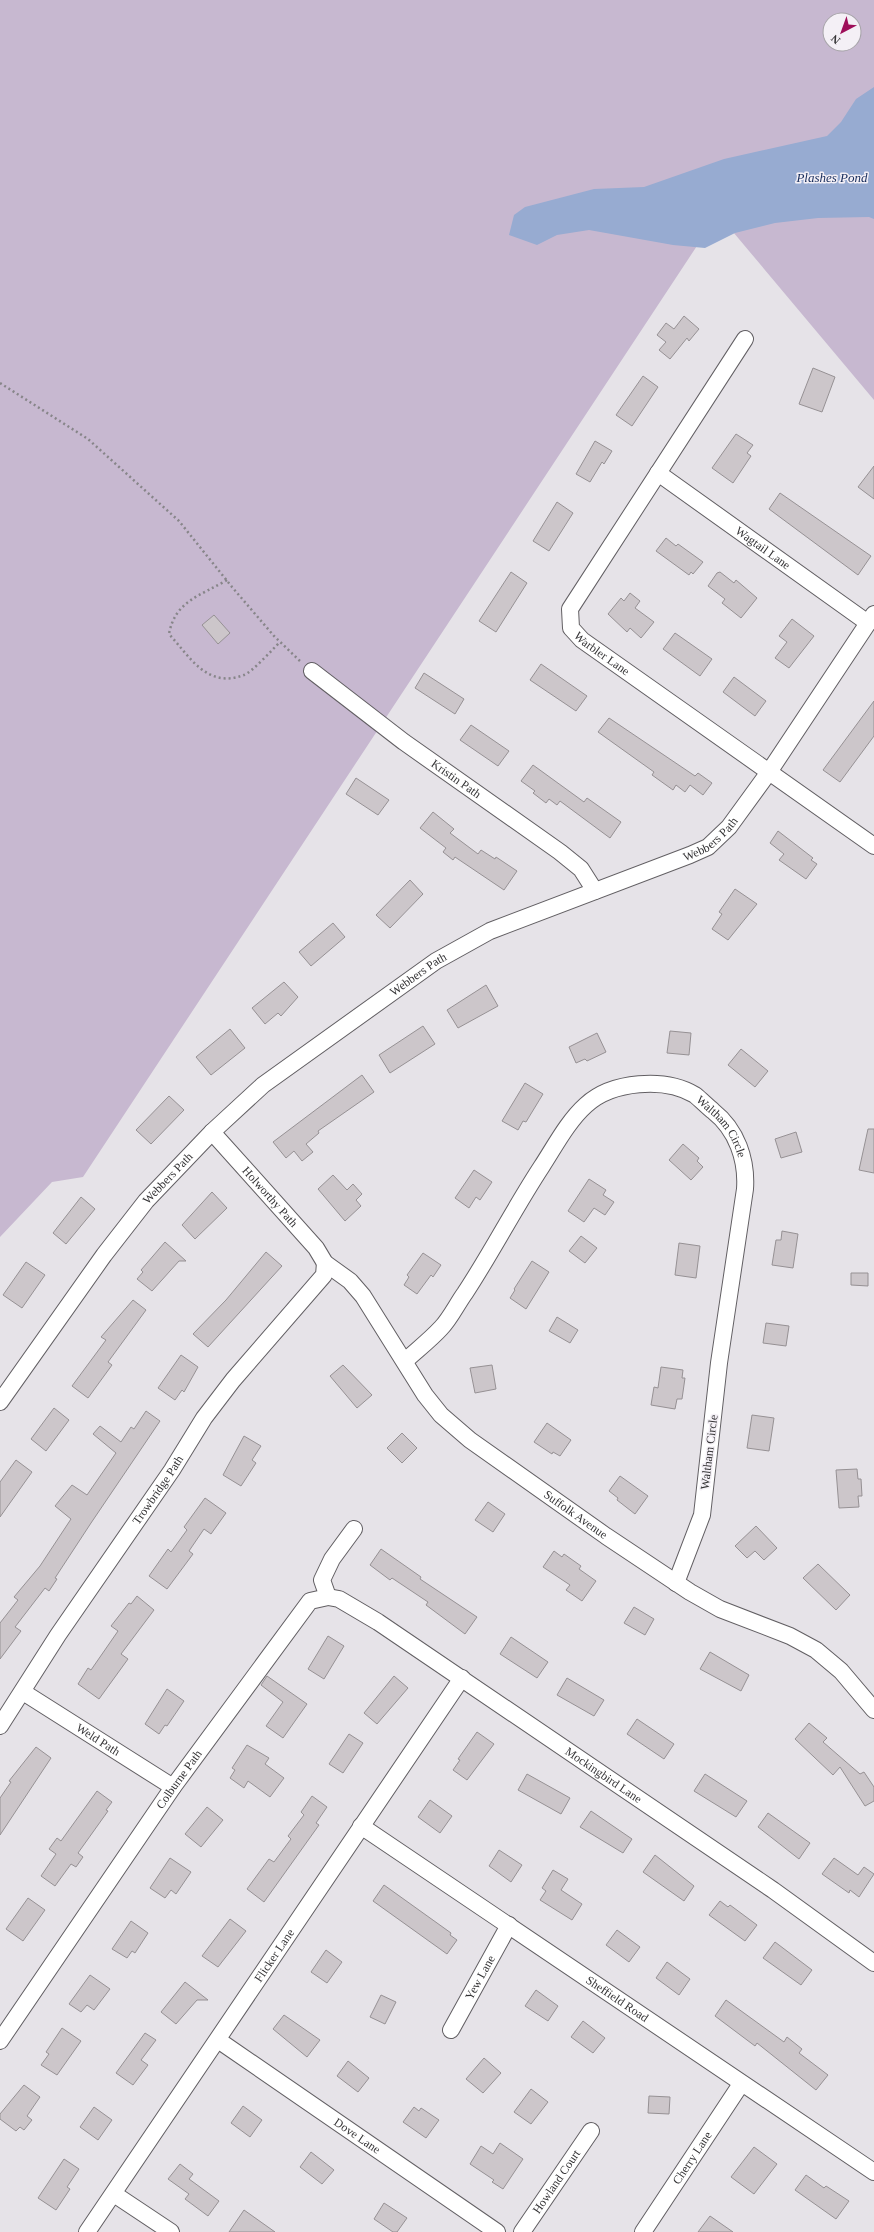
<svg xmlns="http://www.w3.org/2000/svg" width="874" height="2232" viewBox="0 0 874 2232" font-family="'Times New Roman',serif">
<rect width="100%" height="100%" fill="#e6e3e8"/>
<path fill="#c7b8d0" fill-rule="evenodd" d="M0,0h874v400l-156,-186 -635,963 -31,5 -52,55zM830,20h24v24h-24z"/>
<path fill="#97abd1" d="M874,87v132l-5,-2 -51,1 -43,5 -40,10 -30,15 -32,-3 -84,-15 -32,5 -20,10 -28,-10 5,-20 11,-8 69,-18 50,-2 80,-28 103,-23 14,-14 15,-23z"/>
<path fill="#ccc6ca" stroke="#969194" d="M684,316l15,13 -10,12 -2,-3 -17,21 -11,-9 7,-8 -9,-7 9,-12 8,6z
M813,368l22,9 -13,35 -23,-8z
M643,376l15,11 -26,39 -16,-11z
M736,434l17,11 -6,8 4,3 -18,27 -21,-15z
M595,441l17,10 -8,13 -2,-2 -12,20 -14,-8z
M874,466v33l-16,-12z
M780,493l91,63 -13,19 -89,-66z
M557,502l16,11 -24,38 -16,-10z
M666,538l10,8 2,-2 25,18 -10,12 -2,-2 -2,3 -33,-24z
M511,572l16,11 -31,49 -17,-11z
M720,572l14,11 2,-3 21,18 -16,20 -19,-15 3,-4 -17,-13 9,-13z
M630,593l10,8 -5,7 19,14 -13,16 -11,-10 -3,4 -19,-18 13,-16 3,3z
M214,615l16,18 -12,11 -16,-19z
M792,619l22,17 -25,32 -14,-10 12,-16 -8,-6z
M675,633l37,26 -12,17 -37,-27z
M541,664l46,32 -11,15 -46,-31z
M424,673l40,26 -9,15 -40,-26z
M734,677l32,24 -11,15 -32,-24z
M874,701v35l-34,46 -17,-12z
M609,718l86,58 3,-3 14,10 -9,12 -13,-10 -5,7 -9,-7 -3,5 -21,-15 2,-3 -56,-40z
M471,725l38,26 -11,15 -38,-26z
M533,765l51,37 3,-4 34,24 -11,16 -50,-37 -3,4 -8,-6 -3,4 -13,-10 2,-2 -14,-10z
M356,778l33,22 -11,15 -32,-21z
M433,812l21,17 -4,4 28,21 3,-4 14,9 1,-2 21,14 -13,19 -49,-33 -2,3 -10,-8 3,-4 -26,-20z
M778,831l35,27 -2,2 6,4 -11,15 -27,-19 5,-6 -14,-11z
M410,880l13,14 -33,34 -14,-13z
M735,889l22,15 -29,36 -16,-11 10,-15 -3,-2z
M333,923l12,14 -34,29 -12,-14z
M284,982l14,15 -17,19 -3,-3 -13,11 -13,-16z
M486,985l12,21 -40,22 -11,-18z
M423,1026l12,18 -45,29 -11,-18z
M230,1029l15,19 -34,27 -15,-18z
M670,1031l21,2 -2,22 -22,-2z
M597,1033l9,19 -19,9 -2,-2 -9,4 -7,-16z
M741,1049l27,22 -13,16 -27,-22z
M362,1075l12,17 -56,39 1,2 -13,11 7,8 -11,9 -8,-10 -8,7 -13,-16z
M525,1083l18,11 -17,28 -3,-1 -5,9 -16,-9z
M169,1096l15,14 -33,34 -15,-14z
M868,1129h6v44l-15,-3z
M796,1132l6,20 -21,6 -6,-19z
M683,1144l16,14 -2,3 6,6 -12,13 -22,-20z
M474,1170l18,12 -12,18 -4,-3 -7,11 -14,-10z
M333,1175l14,15 6,-6 9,10 -6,6 5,6 -16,15 -27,-32z
M589,1179l17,11 -3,5 11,7 -9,13 -11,-7 -10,14 -16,-11z
M212,1192l15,16 -32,31 -13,-14z
M81,1197l14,12 -29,35 -13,-11z
M782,1231l16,3 -5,34 -21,-3 4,-25h5z
M581,1236l16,12 -12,15 -16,-12z
M165,1242l21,19h-7l-27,30 -15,-12 6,-7 -2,-2z
M679,1243l21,3 -4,32 -21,-3z
M266,1252l16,14 -74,81 -15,-13 33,-34z
M423,1253l18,12 -8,12 -2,-2 -14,19 -13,-9 5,-8 -2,-2z
M532,1261l17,11 -23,37 -16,-11 5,-8 -1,-1z
M26,1262l19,13 -23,33 -19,-13z
M851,1273h17v13l-17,-1z
M133,1300l13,10 -38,52 4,3 -24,33 -16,-12 34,-46 -5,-3z
M557,1317l21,13 -8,13 -21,-12z
M766,1323l23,3 -3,20 -23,-3z
M181,1355l17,12 -14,25 -2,-2 -7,10 -17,-12z
M343,1365l29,30 -15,13 -27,-32z
M492,1365l4,24 -21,4 -5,-25z
M661,1367l22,3 -1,8h3l-3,21h-5l-2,10 -24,-4 3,-18 4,1z
M54,1408l15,12 -23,31 -15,-12z
M146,1411l14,10 -69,102 -36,55 2,1 -8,12 -4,-3 -30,39 6,4 -21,28v-36l18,-23 -4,-3 26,-31 31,-47 -16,-13 17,-21 15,10 29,-42 -23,-19 7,-8 21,16 10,-15 3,2z
M752,1415l22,3 -5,33 -22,-3z
M547,1423l24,17 -11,16 -7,-4 -1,2 -18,-12z
M402,1433l15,15 -15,15 -15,-15z
M244,1436l17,10 -9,14 4,3 -15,23 -18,-11z
M16,1460l16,12 -32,45v-35z
M857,1469l1,10h3l1,17h-4l1,11 -20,1 -3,-38z
M620,1476l28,20 -13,18 -18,-14 1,-2 -9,-7z
M205,1498l21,15 -15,21 -7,-5 -15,22 4,3 -26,35 -18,-13 19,-27 3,3 16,-22 -3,-3z
M488,1502l17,12 -12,18 -18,-12z
M756,1526l21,22 -13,12 -9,-9 -8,7 -12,-12z
M381,1549l40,28 -1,2 57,38 -12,17 -39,-29 2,-3 -36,-24 -2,2 -20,-15z
M554,1551l8,6 2,-3 17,12 -2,3 17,12 -14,20 -16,-11 4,-5 -27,-18z
M818,1564l32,31 -14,15 -33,-32z
M137,1596l17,14 -33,44 7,5 -29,40 -21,-15 10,-16 3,2 27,-39 -7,-5 18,-23 2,1z
M634,1607l20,12 -9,16 -21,-12z
M328,1636l16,10 -20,33 -16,-10z
M511,1637l37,25 -11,16 -37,-24z
M710,1652l39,23 -8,16 -41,-22z
M267,1676l40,28 -24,34 -17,-12 17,-24 -22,-17z
M394,1676l14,12 -31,36 -13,-11z
M567,1678l37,22 -10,16 -37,-21z
M167,1689l17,12 -17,25 -2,-1 -6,9 -14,-10z
M637,1719l37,25 -10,15 -37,-25z
M809,1723l18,15 -4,4 37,32 4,-2 10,15v14l-9,5 -25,-39 -7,8 -38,-36z
M477,1732l17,12 -27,36 -14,-10 7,-10 -2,-1z
M349,1734l14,9 -20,30 -14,-9z
M247,1745l22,13 -4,6 19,14 -14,19 -22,-16 -4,7 -14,-10 5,-8 -3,-2z
M36,1747l15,11 -51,77v-37l11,-16 -2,-1z
M527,1774l43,24 -9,16 -43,-24z
M705,1774l42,27 -11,16 -42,-26z
M97,1791l15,11 -6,8 2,1 -30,42 5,4 -7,10 -5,-3 -16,22 -14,-10 15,-22 -7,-5 8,-11 4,3z
M312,1796l15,11 -11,16 3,2 -55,77 -17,-13 22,-30 5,3 17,-23 -3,-3 16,-21 -3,-3z
M430,1800l22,16 -12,17 -22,-16z
M207,1807l16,13 -22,27 -16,-13z
M591,1811l41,28 -9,14 -43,-26z
M768,1813l42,30 -11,16 -41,-32z
M499,1850l23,15 -11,17 -22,-16z
M655,1855l39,31 -10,15 -41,-29z
M170,1858l21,14 -15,22 -5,-4 -6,8 -15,-10z
M834,1858l24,17 6,-8 10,7 -15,23 -9,-7 -1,3 -27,-19z
M553,1870l15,9 -7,11 21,14 -10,16 -32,-20 6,-9 -4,-3z
M384,1885l67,48 -1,2 7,5 -10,14 -74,-53z
M28,1898l17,12 -22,31 -17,-12z
M720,1901l8,6 2,-2 27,20 -12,16 -36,-26z
M230,1919l16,12 -28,36 -16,-11z
M131,1921l17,12 -13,20 -3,-2 -5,7 -15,-9z
M617,1930l23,17 -11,15 -23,-17z
M775,1942l37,28 -11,15 -38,-27z
M326,1950l16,12 -15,21 -16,-11z
M667,1962l23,17 -11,16 -23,-17z
M90,1975l20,14 -16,21 -7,-5 -6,7 -12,-8z
M185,1982l23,18h-11l-21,24 -15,-12z
M536,1990l22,16 -10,15 -23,-15z
M381,1995l15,7 -11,22 -15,-7z
M726,2000l58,42 3,-5 15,12 -3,4 29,22 -12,15 -59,-47 -2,3 -40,-30z
M284,2015l36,25 -13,17 -34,-28z
M583,2021l22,17 -12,15 -22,-16z
M62,2028l19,13 -24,34 -16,-10 8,-11 -3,-2z
M145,2033l11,7 -15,20 7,5 -15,20 -17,-12z
M484,2058l17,15 -18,20 -17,-14z
M348,2061l21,17 -11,14 -21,-16z
M24,2085l16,12 -13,19 5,4 -8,10 -4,-3 -4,4 -16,-12v-5z
M531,2089l17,13 -17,22 -17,-12z
M649,2096l21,1 -1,17 -21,-1z
M243,2106l19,14 -12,17 -19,-14z
M94,2107l18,13 -14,20 -18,-13z
M414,2107l5,4 2,-3 18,12 -13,18 -23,-16z
M500,2143l23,16 -20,30 -11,-7 2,-2 -24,-16 11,-18 12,8z
M754,2147l23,17 -23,30 -23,-17z
M311,2152l23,18 -12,14 -22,-17z
M64,2159l15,10 -12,18 3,2 -14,21 -18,-12z
M180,2164l13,10 -4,5 30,22 -11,15 -23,-17 4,-5 -21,-15z
M806,2175l18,13 2,-2 23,15 -13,18 -41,-29z
M384,2203l23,15 -10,14h-4l-19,-13z
M244,2210l31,22h-46z
M710,2216l23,16h-35z"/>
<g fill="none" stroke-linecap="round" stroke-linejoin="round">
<g stroke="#625f63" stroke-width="18">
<g id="minor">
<path id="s1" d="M745,339l-175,270 1,19 11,12 292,206"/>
<path id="s2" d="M658,473l210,150"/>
<path id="s3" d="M312,671l92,71 156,110 21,17 14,22"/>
<path id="s4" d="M212,1132l104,116 9,15 25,18 13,15 62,99 16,20 29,25 136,96 84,56 30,17 70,27 26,14 25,21 33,39"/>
<path id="s5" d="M405,1361c12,-11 25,-21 36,-33 9,-9 16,-24 24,-35 27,-41 50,-86 77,-127 13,-20 26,-45 44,-61 26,-24 79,-28 109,-10 6,5 12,11 18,16 24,19 34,49 32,78l-26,174 -17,152 -26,68"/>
<path id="s6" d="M0,1402l104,-147 42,-54 66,-69 51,-47 173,-124 54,-30 200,-76 18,-8 21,-20 40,-55 105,-158"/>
<path id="s7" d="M328,1597l11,2 39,23 395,268 101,73"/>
<path id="s8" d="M23,1692l150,95"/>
<path id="s9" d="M0,1726l58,-91 114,-165 32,-52 29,-38 91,-105 1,-12"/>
<path id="s10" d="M361,1826l513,346"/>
<path id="s11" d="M451,2030l58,-105"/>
<path id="s12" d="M218,2040l279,192"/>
<path id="s13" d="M0,2041l173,-254 137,-186 18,-4 -6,-17 10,-21 22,-30"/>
<path d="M114,2194l57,38"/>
<path id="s14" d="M87,2232l375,-554"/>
<path id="s15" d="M522,2232l69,-101"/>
<path id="s16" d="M643,2232l98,-148"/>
</g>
</g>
<path stroke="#878589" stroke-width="2.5" stroke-dasharray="2 3" stroke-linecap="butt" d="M0,383l88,56 91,82 53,66 42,49 27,26
M227,580c-27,16 -52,21 -58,54 21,23 38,55 75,41 7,-2 29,-26 36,-33"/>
<use href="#minor" stroke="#fff" stroke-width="16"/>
</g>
<g text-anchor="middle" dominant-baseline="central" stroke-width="3" stroke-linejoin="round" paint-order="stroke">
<g font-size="12" fill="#343335" stroke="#f4f0f6">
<text stroke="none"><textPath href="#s2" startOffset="129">Wagtail Lane</textPath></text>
<text stroke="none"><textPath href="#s1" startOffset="381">Warbler Lane</textPath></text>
<text stroke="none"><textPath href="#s3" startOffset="180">Kristin Path</textPath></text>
<text stroke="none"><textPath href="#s6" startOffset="928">Webbers Path</textPath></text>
<text stroke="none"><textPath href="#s6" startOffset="604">Webbers Path</textPath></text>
<text stroke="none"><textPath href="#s5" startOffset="473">Waltham Circle</textPath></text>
<text stroke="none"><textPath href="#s6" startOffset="280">Webbers Path</textPath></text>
<text stroke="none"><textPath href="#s4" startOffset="87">Holworthy Path</textPath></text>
<text transform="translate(709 1452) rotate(-83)">Waltham Circle</text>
<text stroke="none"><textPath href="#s9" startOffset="284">Trowbridge Path</textPath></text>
<text stroke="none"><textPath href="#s4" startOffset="534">Suffolk Avenue</textPath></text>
<text stroke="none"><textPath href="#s8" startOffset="89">Weld Path</textPath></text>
<text stroke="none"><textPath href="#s7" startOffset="329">Mockingbird Lane</textPath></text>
<text stroke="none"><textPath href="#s13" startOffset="317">Colburne Path</textPath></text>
<text stroke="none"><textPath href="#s14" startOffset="334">Flicker Lane</textPath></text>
<text stroke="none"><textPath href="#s11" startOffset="60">Yew Lane</textPath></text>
<text stroke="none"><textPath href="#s10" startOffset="309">Sheffield Road</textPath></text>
<text stroke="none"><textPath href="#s12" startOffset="169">Dove Lane</textPath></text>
<text stroke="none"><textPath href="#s16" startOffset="89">Cherry Lane</textPath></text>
<text stroke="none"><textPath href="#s15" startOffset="61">Howland Court</textPath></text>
</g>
<g font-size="13" font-style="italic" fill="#142a59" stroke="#f4f0f6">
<text x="832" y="177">Plashes Pond</text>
</g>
</g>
<g transform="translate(842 32) rotate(221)"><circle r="19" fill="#f4f0f6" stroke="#a7a4a9"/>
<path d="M0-3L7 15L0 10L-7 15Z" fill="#9e0f5a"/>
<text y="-6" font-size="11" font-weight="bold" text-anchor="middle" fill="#343335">N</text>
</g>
</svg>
